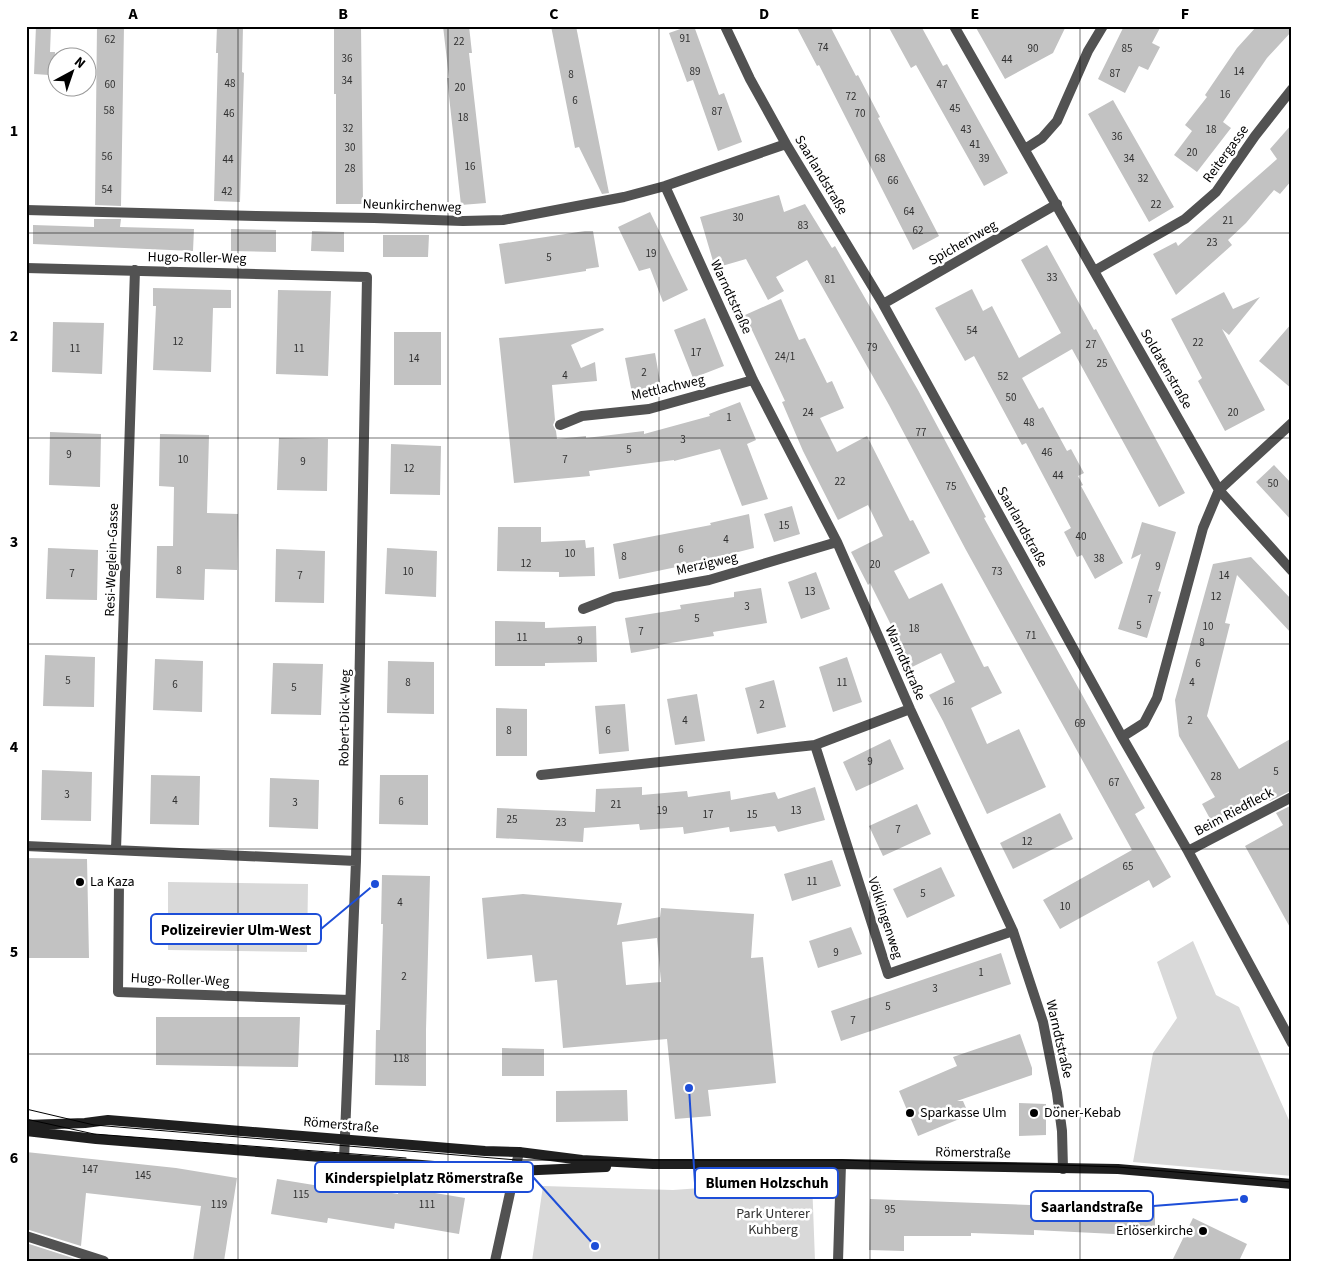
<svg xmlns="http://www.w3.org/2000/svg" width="1318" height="1287" viewBox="0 0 1318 1287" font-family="'Source Sans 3',sans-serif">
<rect width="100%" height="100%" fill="#fff"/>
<path fill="#d9d9d9" d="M168,882l140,2 -1,68 -139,-2z
M1193,941l23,54 23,12 53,120v49l-159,-14 20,-109 24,-35 -20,-56z
M812,1180l3,81h-283l11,-75 130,4z"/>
<path fill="#c2c2c2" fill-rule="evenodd" d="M36,26h15l-1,26h5l-1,19h-5v4l-15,-1z
M97,26h27l-3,180 -26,-1z
M217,26h26l-1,46 2,1 -4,129 -26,-1 4,-148h-2z
M334,26h27l2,178h-27v-110h-2z
M443,26h26l3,27h-3l17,150 -25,2 -14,-127h2z
M551,26h25l33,167 -7,1 -23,-47 -4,1z
M689,26h5l25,69 5,-2 18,49 -24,9 -25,-71 -6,2 -18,-49z
M796,26h34l26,50 2,-1 22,42 -2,1 61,118 -26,14 -94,-185 -2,1z
M888,26h33l22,40 4,-2 61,109 -24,13 -68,-121 -5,3z
M975,26h91l-13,27 -48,26z
M1124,26h37l-9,17 8,4 -12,23 -9,-4 -14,27 -27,-14z
M1257,26h35v5l-25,27 -44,64 8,6 -34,44 -23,-17 18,-24 -7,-6 22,-28 -2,-2 32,-47z
M1113,100l61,107 -25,15 -61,-108z
M1292,124v56l-12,14 -6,-4 -28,33 -18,17 4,5 -56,50 -23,-41 23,-12 2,4 99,-87 -7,-10z
M779,195l5,17 21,-8 27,44 3,-2 83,144 68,127 -2,1 161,290 -10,6 36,63 -18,11 -4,-8 -89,49 -17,-29 89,-50 -166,-300 -77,-145 -82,-145 -31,17 8,14 -16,9 -22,-41 -31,9 -15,-51z
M650,212l38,78 -25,12 -13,-34 -11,3 -21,-44z
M94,219h27l-1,8 74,2 -1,22 -160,-7v-19l61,2z
M231,229l45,1v22l-45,-1z
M312,231l32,1v20l-33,-1z
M585,231h8l6,36 -13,2v2l-81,13 -6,-40z
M383,235h46l-1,22h-45z
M1047,245l47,85 2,-1 89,164 -26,14 -87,-158 -50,29 17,31 4,-2 24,44 4,-2 13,24 -6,3 5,9 -2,1 42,77 -28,16 -13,-24 -5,2 -13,-25 7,-4 -45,-85 -4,2 -48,-89 -9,5 -30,-53 37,-19 11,22 9,-5 27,52 42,-25 -40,-73z
M153,288l78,2v18h-18l-2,64 -58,-2 3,-64h-3z
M278,290l53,1 -3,85 -52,-2z
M1224,292l9,17 27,-12 -31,38 -7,-6 43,81 -40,21 -27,-50 4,-3 -31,-59z
M781,299l18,41 6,-2 22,45 5,-2 12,27 -24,10 17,34 30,-16 43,85 3,-1 17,33 -36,18 15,28 33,-16 42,84 4,-1 14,27 -31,15 16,36 32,-15 27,58 -59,27 -44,-93 -14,-26 26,-13 -14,-29 -29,14 -42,-84 -2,2 -17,-33 32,-16 -15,-31 -30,15 -35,-69 -21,-49 3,-1 -40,-86z
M705,318l19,48 -31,12 -19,-48z
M53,322l51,1 -2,51 -50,-2z
M1292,323v66l-33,-28z
M603,328l1,2 -33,15 10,23 14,-6 2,19 -45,4 3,35 -2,5 3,6 1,8 29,-3v2l58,-7v3l66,-18 -1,-2 31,-12 16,38 -9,4 21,55 -26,7 -22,-57 -46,12v-1l-85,11 1,5 -76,7 -15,-145z
M394,332h47v53h-47z
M655,353l6,34 -29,6 -7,-35z
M50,432l51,2 -1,53 -51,-2z
M160,434l49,1 -2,78 31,1 -1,56 -32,-1 -1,31 -48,-2 1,-52h16l1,-59 -15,-1z
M279,438l49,1 -1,52 -50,-1z
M391,444l50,2 -1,49 -50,-1z
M1274,465l18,19v37l-36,-39z
M792,506l8,28 -26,8 -10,-28z
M749,514l5,34 -63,16 -72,15 -6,-35 98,-19 -1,-2z
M1142,522l34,10 -18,59 3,1 -14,46 -29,-9 23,-75 -10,5z
M498,527h43v15l44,-2 1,8 8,-1 1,29 -36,1v-5l-62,-1z
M48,548l50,2 -1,50 -51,-1z
M387,548l50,3 -1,46 -51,-3z
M276,549l49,2 -1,52 -49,-1z
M1251,557l41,43v34l-55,-59 -12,48 5,1 -23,92 32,53 53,-31v52l-22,11 -3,-5 -53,30 -12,-22 13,-7 -36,-61 -4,-36 38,-136z
M816,572l14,37 -29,10 -13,-37z
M761,588l6,35 -54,9 1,4 -56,9 1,3 -28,5 -6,-35 56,-9 -1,-4 54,-8v-5z
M495,621l50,1v6l51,-2 1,36 -52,1v3h-50z
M45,655l50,2 -1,50 -51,-1z
M847,657l15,45 -29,10 -14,-45z
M155,659l48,2 -1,51 -49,-2z
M388,661l46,1v52l-47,-1z
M273,663l50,1 -2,51 -50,-1z
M774,680l12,47 -29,7 -12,-46z
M697,694l8,47 -30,4 -8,-46z
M625,704l4,47 -30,3 -4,-48z
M496,708l31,1v47h-31z
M890,739l14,30 -48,22 -13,-29z
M42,770l50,2 -1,49 -50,-1z
M151,775l49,1 -1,49 -49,-1z
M380,775h48v50l-49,-1z
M270,778l49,2 -1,49 -49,-2z
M642,787v8l45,-4 1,6 42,-6 1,9 44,-8 3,7 37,-12 10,33 -47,12 -3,-6 -45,6 -1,-5 -45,7 -1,-7 -43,3 -1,-6 -55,4 -1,14 -87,-4 1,-30 98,4 1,-23z
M917,804l14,30 -48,22 -14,-30z
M1292,805v126l-47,-85 38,-21 -7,-12z
M1060,813l13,26 -60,30 -13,-26z
M26,858l61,1 2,99h-63z
M832,860l9,26 -49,15 -8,-27z
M941,867l14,29 -48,22 -14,-29z
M382,875l48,1 -4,154v56l-51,-1 1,-55h4l3,-106h-2z
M523,894l99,9 -5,22 43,-8 1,-9 93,6 -3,44 12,-1 13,126 -68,7 3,26 -36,3 -8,-80 -104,9 -6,-68 -22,2 -3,-27 -45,4 -5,-61zM657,938l4,44 -35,3 -4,-43z
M851,927l11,27 -44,14 -9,-27z
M1001,953l10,31 -170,57 -10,-30z
M156,1017h144l-2,50 -142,-2z
M1020,1034l12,34v7l-75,26h6l6,14 -51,21 -19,-45 58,-25 -4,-9z
M502,1048l42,1v27h-42z
M627,1090l1,31 -72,1v-31z
M1019,1103l27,1v31l-27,1z
M26,1152l150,16 61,10 -13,83h-31l8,-55 -115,-13 -5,53 -55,-17z
M277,1179l55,9 1,-5 65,11 1,-7 66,11 -6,36 -64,-11 -1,6 -66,-11 -1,5 -56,-9z
M870,1199l188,7v-4l42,1v2h55v31l-121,-6v5l-63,-2v3h-67v15l-35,-1z
M1193,1218l54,26 -8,17h-67z
M26,1243l53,17v1h-53z"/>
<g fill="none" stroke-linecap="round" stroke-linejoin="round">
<path stroke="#525252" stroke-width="10" d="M725,26l25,53 36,65 97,160 239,433 66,114 104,192
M954,26l265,464 -16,38 -46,170 -13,25 -22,14
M1025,149l17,-11 15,-17 31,-70 15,-25
M665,186l88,194 84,162 73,167 103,222 30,91 14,71 5,38 1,38
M26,210l230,6 118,2 89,3 40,-1 121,-23 41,-11 121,-42
M26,268l341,9 -11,584 -12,299
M1094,271l91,-52 31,-27 39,-56 37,-47
M883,304l174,-100
M1292,423l-73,67 73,81
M560,425l22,-9 67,-7 104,-29
M583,609l31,-12 95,-17 128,-38
M815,745l73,229 125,-43
M541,775l274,-30 95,-36
M26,846l330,15
M116,850l19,-580
M1188,851l104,-54
M119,883l-1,109 232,8
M26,1236l78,25
M495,1261l24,-109
M838,1261l3,-97"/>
<path stroke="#1f1f1f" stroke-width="10" d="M26,1125l59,-2 23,-3 377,31 34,1 63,8 71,4h188l277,5 174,15
M26,1131l70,8 388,31 32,1 90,-4"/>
<path stroke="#000" stroke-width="1" d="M26,1109l68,16 423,35h325l78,3 112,1 86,3 174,15
M26,1119l68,15 312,24"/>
</g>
<path fill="none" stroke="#000" stroke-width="1" stroke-opacity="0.55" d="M238,26v1235M448,26v1235M659,26v1235M870,26v1235M1080,26v1235M26,233h1266M26,438h1266M26,644h1266M26,849h1266M26,1054h1266"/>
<g fill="#000" stroke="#fff" stroke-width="2">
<circle cx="80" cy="882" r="5"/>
<circle cx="910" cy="1113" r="5"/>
<circle cx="1034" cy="1113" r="5"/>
<circle cx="1203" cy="1231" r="5"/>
</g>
<g text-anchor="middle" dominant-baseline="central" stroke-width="5" stroke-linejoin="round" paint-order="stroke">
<g font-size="11" fill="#303030">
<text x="685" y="38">91</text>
<text x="110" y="39">62</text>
<text x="459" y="41">22</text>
<text x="823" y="47">74</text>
<text x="1033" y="48">90</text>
<text x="1127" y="48">85</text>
<text x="347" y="58">36</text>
<text x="1007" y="59">44</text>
<text x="695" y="71">89</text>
<text x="1239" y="71">14</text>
<text x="1115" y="73">87</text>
<text x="571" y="74">8</text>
<text x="347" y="80">34</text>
<text x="230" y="83">48</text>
<text x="110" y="84">60</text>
<text x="942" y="84">47</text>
<text x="460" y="87">20</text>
<text x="1225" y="94">16</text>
<text x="851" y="96">72</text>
<text x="575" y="100">6</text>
<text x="955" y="108">45</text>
<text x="109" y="110">58</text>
<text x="717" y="111">87</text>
<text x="229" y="113">46</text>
<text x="860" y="113">70</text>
<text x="463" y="117">18</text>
<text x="348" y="128">32</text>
<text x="966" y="129">43</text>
<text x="1211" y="129">18</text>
<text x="1117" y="136">36</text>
<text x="975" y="144">41</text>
<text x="350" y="147">30</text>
<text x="1192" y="152">20</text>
<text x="107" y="156">56</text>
<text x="880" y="158">68</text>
<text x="984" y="158">39</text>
<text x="1129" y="158">34</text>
<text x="228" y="159">44</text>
<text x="470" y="166">16</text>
<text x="350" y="168">28</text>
<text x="1143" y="178">32</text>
<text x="893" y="180">66</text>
<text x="107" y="189">54</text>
<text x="227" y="191">42</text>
<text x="1156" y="204">22</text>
<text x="909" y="211">64</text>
<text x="738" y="217">30</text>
<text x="1228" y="220">21</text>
<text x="803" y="225">83</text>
<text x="918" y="230">62</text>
<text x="1212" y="242">23</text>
<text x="651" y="253">19</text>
<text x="549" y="257">5</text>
<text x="1052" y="277">33</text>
<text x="830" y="279">81</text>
<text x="972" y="330">54</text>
<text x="178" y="341">12</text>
<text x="1198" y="342">22</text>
<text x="1091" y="344">27</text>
<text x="872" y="347">79</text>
<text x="75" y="348">11</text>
<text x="299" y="348">11</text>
<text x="696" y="352">17</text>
<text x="785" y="356">24/1</text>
<text x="414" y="358">14</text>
<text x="1102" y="363">25</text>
<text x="644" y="372">2</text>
<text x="565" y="375">4</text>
<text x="1003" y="376">52</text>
<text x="1011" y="397">50</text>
<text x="808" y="412">24</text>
<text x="1233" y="412">20</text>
<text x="729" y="417">1</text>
<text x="1029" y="422">48</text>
<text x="921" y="432">77</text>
<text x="683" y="439">3</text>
<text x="629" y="449">5</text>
<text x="1047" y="452">46</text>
<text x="69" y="454">9</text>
<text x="183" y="459">10</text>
<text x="565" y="459">7</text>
<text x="303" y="461">9</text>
<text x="409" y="468">12</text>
<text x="1058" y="475">44</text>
<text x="840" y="481">22</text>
<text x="1273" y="483">50</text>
<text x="951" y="486">75</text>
<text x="784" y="525">15</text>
<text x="1081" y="536">40</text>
<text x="726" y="539">4</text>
<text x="681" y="549">6</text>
<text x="570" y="553">10</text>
<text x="624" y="556">8</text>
<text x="1099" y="558">38</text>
<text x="526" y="563">12</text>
<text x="875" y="564">20</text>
<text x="1158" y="566">9</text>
<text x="179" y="570">8</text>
<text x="408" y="571">10</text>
<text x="997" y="571">73</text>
<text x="72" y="573">7</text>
<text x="300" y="575">7</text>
<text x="1224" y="575">14</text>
<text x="810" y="591">13</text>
<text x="1216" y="596">12</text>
<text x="1150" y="599">7</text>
<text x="747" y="606">3</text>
<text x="697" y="618">5</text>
<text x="1139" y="625">5</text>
<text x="1208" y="626">10</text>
<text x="914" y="628">18</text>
<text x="641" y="631">7</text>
<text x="1031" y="635">71</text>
<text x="522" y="637">11</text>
<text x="580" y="640">9</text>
<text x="1202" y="642">8</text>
<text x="1198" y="663">6</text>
<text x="68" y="680">5</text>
<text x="408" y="682">8</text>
<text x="842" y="682">11</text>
<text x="1192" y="682">4</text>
<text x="175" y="684">6</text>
<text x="294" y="687">5</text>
<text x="948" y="701">16</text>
<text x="762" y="704">2</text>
<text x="685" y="720">4</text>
<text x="1190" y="720">2</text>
<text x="1080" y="723">69</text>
<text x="509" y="730">8</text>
<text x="608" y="730">6</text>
<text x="870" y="761">9</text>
<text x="1276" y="771">5</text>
<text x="1216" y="776">28</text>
<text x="1114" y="782">67</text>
<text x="67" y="794">3</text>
<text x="175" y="800">4</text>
<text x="401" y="801">6</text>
<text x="295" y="802">3</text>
<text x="616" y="804">21</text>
<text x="662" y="810">19</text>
<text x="796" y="810">13</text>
<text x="708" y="814">17</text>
<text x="752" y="814">15</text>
<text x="512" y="819">25</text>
<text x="561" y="822">23</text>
<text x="898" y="829">7</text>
<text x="1027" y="841">12</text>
<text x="1128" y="866">65</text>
<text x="812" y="881">11</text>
<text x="923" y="893">5</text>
<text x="400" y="902">4</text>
<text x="1065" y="906">10</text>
<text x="836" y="952">9</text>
<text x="981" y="972">1</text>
<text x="404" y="976">2</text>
<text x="935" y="988">3</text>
<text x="888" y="1006">5</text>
<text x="853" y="1020">7</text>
<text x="401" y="1058">118</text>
<text x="90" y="1169">147</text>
<text x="143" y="1175">145</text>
<text x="301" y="1194">115</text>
<text x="219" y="1204">119</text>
<text x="427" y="1204">111</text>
<text x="890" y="1209">95</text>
</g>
<g font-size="14" fill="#000" stroke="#fff">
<text transform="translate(1226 154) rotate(-54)">Reitergasse</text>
<text transform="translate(821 175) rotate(59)">Saarlandstraße</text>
<text transform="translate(412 206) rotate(2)">Neunkirchenweg</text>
<text transform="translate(963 243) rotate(-30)">Spichernweg</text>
<text transform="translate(197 258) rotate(1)">Hugo-Roller-Weg</text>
<text transform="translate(731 297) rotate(65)">Warndtstraße</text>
<text transform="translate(1166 369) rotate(60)">Soldatenstraße</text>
<text transform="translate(668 388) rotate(-13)">Mettlachweg</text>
<text transform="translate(1022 527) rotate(61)">Saarlandstraße</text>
<text transform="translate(112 560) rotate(-88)">Resi-Weglein-Gasse</text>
<text transform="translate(707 564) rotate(-13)">Merzigweg</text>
<text transform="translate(905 663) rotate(66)">Warndtstraße</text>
<text transform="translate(345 718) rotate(-89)">Robert-Dick-Weg</text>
<text transform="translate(1234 812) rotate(-28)">Beim Riedfleck</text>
<text transform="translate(885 918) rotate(72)">Völklingenweg</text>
<text transform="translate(180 980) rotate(2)">Hugo-Roller-Weg</text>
<text transform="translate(1059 1039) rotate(77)">Warndtstraße</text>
<text transform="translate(341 1125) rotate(5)">Römerstraße</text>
<text transform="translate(973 1153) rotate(1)">Römerstraße</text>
</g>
<g font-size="14" fill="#000" stroke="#fff" text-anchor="start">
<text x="90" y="882">La Kaza</text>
<text x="920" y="1113">Sparkasse Ulm</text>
<text x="1044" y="1113">Döner-Kebab</text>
<text x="1193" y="1231" text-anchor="end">Erlöserkirche</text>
</g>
<g font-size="14" fill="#303030" stroke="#fff">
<text x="773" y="1214">Park Unterer<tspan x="773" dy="16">Kuhberg</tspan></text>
</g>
</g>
<path fill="none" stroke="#1d4ed8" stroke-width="2" d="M375 884L321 929M595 1246L533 1177M689 1088L695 1183M1244 1199L1153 1206"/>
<g fill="#1d4ed8" stroke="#fff" stroke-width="2">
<circle cx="375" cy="884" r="5"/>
<circle cx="595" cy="1246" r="5"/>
<circle cx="689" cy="1088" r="5"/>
<circle cx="1244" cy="1199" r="5"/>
</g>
<g fill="#fff" stroke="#1d4ed8" stroke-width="2">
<rect x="151" y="914" width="170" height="30" rx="5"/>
<rect x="315" y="1162" width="218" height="30" rx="5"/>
<rect x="695" y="1168" width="143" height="30" rx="5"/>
<rect x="1031" y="1191" width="122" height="30" rx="5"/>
</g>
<g font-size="15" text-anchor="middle" font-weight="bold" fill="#000">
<text x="236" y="935">Polizeirevier Ulm-West</text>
<text x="424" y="1183">Kinderspielplatz Römerstraße</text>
<text x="767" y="1188">Blumen Holzschuh</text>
<text x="1092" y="1212">Saarlandstraße</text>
</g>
<rect width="1318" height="1287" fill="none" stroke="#ffffff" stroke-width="55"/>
<g transform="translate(72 72) rotate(40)"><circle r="24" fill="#ffffff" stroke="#999999"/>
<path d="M0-4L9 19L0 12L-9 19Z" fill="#000000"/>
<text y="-8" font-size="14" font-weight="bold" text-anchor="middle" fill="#000000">N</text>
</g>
<rect x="28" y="28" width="1262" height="1232" fill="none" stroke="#000" stroke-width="2"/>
<g font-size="16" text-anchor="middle" font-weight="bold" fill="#000">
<text x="133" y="19">A</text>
<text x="343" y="19">B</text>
<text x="554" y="19">C</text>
<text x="764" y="19">D</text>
<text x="975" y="19">E</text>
<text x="1185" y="19">F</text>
<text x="14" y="136">1</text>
<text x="14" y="341">2</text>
<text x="14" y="547">3</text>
<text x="14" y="752">4</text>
<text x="14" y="957">5</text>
<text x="14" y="1163">6</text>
</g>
</svg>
